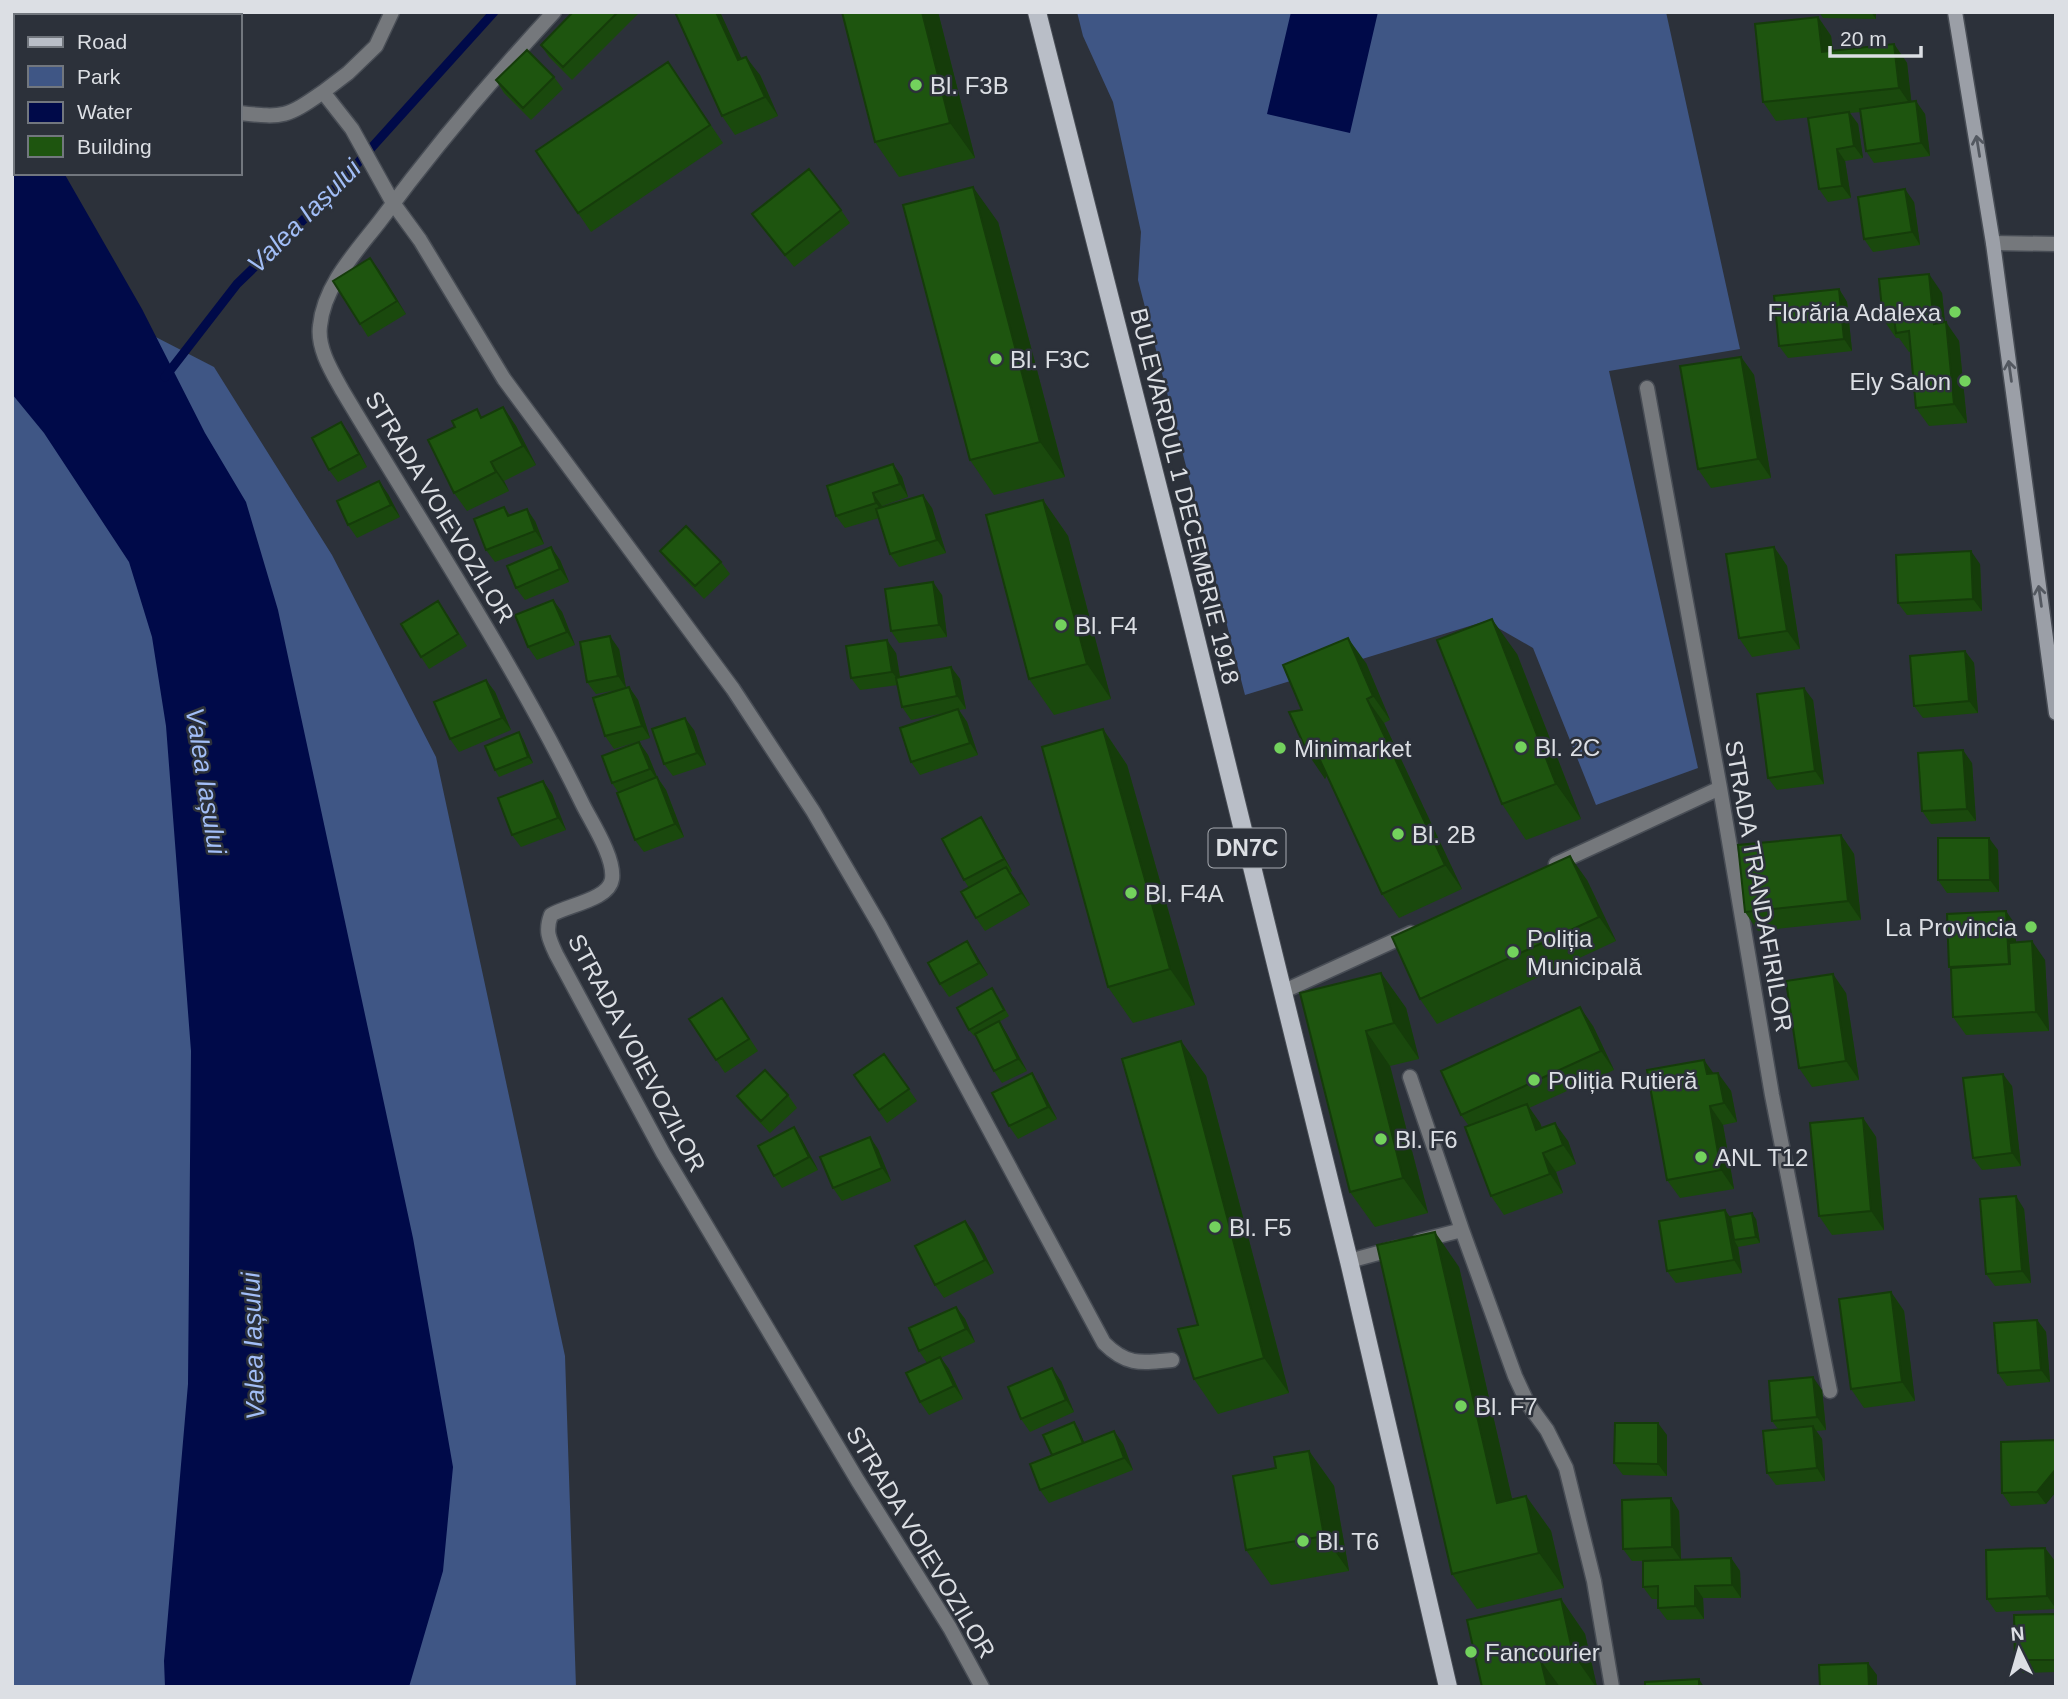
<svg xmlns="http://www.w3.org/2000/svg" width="2068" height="1699" viewBox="0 0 2068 1699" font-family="Arial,sans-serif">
<rect width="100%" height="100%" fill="#2c313a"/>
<path fill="#3f5685" d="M1077,12h589l74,337 -131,22 89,397 -102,37 -63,-157 -47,-27 -241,74 -107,-415 3,-48 -28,-130 -30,-66z
M12,263l202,104 118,188 104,202 129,599 11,331h-564z"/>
<path fill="#000a49" d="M1291,12h87l-28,121 -83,-19z
M12,84l4,6v83h48l78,136 63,124 41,69 32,108 135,628 40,229 -10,104 -34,116h-244l-1,-26 24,-277 3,-333 -25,-325 -14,-89 -23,-75 -85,-129 -32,-39z"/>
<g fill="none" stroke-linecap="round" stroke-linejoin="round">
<path stroke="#000a49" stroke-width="9" d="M165,377l72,-93 90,-87 167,-185"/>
<g stroke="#484d55" stroke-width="17">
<path id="minor" d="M171,12l1,4
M554,12c-62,67 -120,136 -174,209 -24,31 -56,64 -60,105 -3,22 12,46 22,64 82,138 171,271 241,415 9,18 32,53 29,74 -3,21 -45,26 -61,36 -6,16 -2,24 5,39l107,199 195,328 92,147 32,59
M323,92l25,-19 28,-27 16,-34
M240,113c44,5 47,4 83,-21l29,37 41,74 27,37 84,139 229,310 80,122 67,115 224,417c23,23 37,20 68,17
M1993,243l63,1
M1647,388l73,400 52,307 58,296
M1556,864l164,-76
M1282,992l129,-59
M1410,1077l52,153 53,146 13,28 19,26 19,38 28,113 18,106
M1419,1241l43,-11
M1349,1261l48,-13"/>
</g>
<g stroke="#484d55" stroke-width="17">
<path id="secondary" d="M1955,12l38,231 63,470"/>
</g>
<g stroke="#484d55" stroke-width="20">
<path id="primary" d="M1037,12l144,566 168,683 99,426"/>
</g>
<use href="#minor" stroke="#75787c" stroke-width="14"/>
<use href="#secondary" stroke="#9b9fa7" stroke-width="14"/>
<use href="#primary" stroke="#b9bec7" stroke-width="18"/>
</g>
<path fill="#1a490d" d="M573,12h64l1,2 -66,66 -23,-23 -8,-12z
M675,12h45l21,47 19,16 18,41 -43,19 -13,-19z
M842,12h96l37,146 -76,19 -24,-35z
M1819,12h57v7l-53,-1z
M1818,17l13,19 2,15 61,-7 13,19 4,39 14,12 5,42 -56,7 -8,-12 -5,-39 -11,1 8,11 5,34 -18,3 6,37 -23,4 -9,-13 1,-73 -44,5 -13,-19z
M668,62l55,81 -132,89 -55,-81z
M554,77l9,12 -32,31 -27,-27 -8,-13z
M1914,202l6,43 -47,7 -9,-13z
M841,210l9,13 -56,44 -42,-53z
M998,222l67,255 -71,18 -24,-35z
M370,258l36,56 -38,23 -8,-13z
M1839,289l8,13 5,49 -64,7 -9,-12z
M1942,293l3,30 14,18 8,82 -38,3 -13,-18 -5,-57 -2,1 -10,-14h-3l-13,-19z
M1741,357l13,18 17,103 -60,10 -13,-19z
M503,407l13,19 20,39 -32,16 5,10 -42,20 -13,-18 29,-76z
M341,422l9,13 17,32 -29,15 -9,-12z
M893,464l9,13 6,20 -26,9v1l50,1 14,45 -47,14 -9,-13 -11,-36 -34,10 -9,-12z
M388,494l12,23 -43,21 -9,-13z
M1043,500l25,36 43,163 -57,16 -25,-36z
M504,507l6,8 25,6 9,23 -49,18 -9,-12z
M1774,547l13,19 13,83 -48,8 -13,-19z
M660,551l61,11 9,12 -26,25 -35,-36z
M560,560l9,22 -44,18 -9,-12z
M1980,564l2,47 -75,4 -9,-12z
M942,595l5,42 -48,6 -8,-12z
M553,600l9,12 13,33 -38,15 -9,-13z
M447,614l20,32 -38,23 -8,-12z
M619,649l7,39 3,-1 9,13 12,38 -36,11 -9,-13 17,-47 -26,5 -9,-12z
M1965,651l9,12 4,50 -55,5 -9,-12z
M896,653l4,24 51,-10 9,12 6,30 -7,1 8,12 11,33 -58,20 -9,-13 38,-50 -38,8 -9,-13 -4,-22 -38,5 -9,-12z
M1517,654l64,165 -55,21 -24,-36z
M1366,663l24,57 -6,3 78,166 -63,29 -17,-24 -55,-119 -2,4 -23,-69z
M486,680l9,12 16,38 -52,22 -9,-13z
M1813,700l11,84 -47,6 -9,-12z
M1103,729l24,36 68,240 -62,18 -25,-36z
M694,730l12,35 -33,11 -9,-12z
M523,739l10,24 -34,14 -4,-7z
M639,742l9,13 9,22 9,13 18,47 -40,15 -9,-12 -17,-48 -6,-9z
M1972,763l4,58 -45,3 -9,-13z
M543,781l9,13 14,36 -45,17 -9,-12z
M989,830l23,41 -2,2 20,32 -45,26 -9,-13 -7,-30 -5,-8z
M1841,835l13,19 7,66 -103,11 -13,-19z
M1998,850l1,42 -52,1 -9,-13z
M1587,880l29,61 -179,83 -17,-25z
M2015,924l1,18 29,18 4,71 -83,4 -13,-18 -2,-48 -2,-2z
M967,941l21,34 -39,22 -9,-13z
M1381,973l25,35 13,51 -29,7 38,147 -53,14 -25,-35 -50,-199z
M1846,993l13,87 -47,7 -13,-19z
M997,995l12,21 -10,6 8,12 20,37 -25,12 -8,-12 -19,-36 -1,1 -5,-6z
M731,1010l27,41 -33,22 -36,-54z
M1593,1026l21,44 -85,38 11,15 2,5 26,13 8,23 -20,8 7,21 -59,22 -13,-19 -22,-70 -8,-11z
M1181,1041l25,35 83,317 -71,21 -24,-35 4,-54z
M884,1054l33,47 -30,22 -33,-48z
M1032,1073l8,13 17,33 -39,20 -9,-13z
M1714,1073l17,18 6,31 -14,3 11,64 -54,9 -13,-18z
M2012,1086l9,80 -39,4 -9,-12z
M788,1095l9,13 -27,25 -24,-25 -9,-12z
M1863,1118l13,19 8,93 -52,5 -13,-19z
M794,1127l8,13 16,30 -36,18 -8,-12z
M878,1149l13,32 -49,20 -9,-13z
M2024,1209l7,74 -36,3 -9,-12z
M1725,1210l5,7 26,2 4,24 -22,4 4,26 -66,10 -9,-12z
M965,1221l9,12 20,40 -50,25 -9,-13z
M1459,1267l53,232 14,-3 25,35 13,57 -87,21 -25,-35z
M1891,1292l13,19 11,90 -51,7 -13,-19z
M956,1307l9,12 10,23 -34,16 8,11 14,30 -34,16 -9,-13 7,-39 -8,-12z
M2037,1320l9,12 4,50 -43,4 -9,-13z
M1061,1381l13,31 -44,20 -9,-13z
M1822,1390l4,40 -10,1 6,8 3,42 -49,4 -9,-12 11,-44 -6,-8z
M1078,1428l6,15 30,-12 9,13 10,26 -84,33 -9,-13 12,-35z
M1667,1435v41l-44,-1 -9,-12z
M2056,1440l-10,64 -35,2 -9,-13z
M1309,1451l25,35 15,85 -78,14 -25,-35 30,-82z
M1679,1511l2,49 50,-2 9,13 1,27h-38l1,21 -37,1 -9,-12v-9h-6l-9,-12v-26h-11l-9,-12z
M2045,1548l9,12 2,49 -60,3 -9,-13z
M1561,1599l24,35 12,53h-115z
M2056,1614v58l-33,1 -8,-13z"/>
<path fill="#153c0a" d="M716,12h4l31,67 -13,-19z
M922,12h16l37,146 -25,-35z
M1871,12h5v7z
M1818,17l13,19 4,34 -13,-18z
M1894,44l13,19 5,44 -13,-19z
M746,57l14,18 18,41 -13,-19z
M1916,101l9,13 5,42 -9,-13z
M1849,112l9,12 5,34 -9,-12z
M1837,149l8,12 6,37 -9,-12z
M973,187l25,35 67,255 -25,-35z
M1905,189l9,13 6,43 -8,-13z
M370,258l9,12 27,44 -9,-13z
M1929,274l13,19 5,50 -13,-19z
M1839,289l8,13 5,49 -8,-12z
M1946,322l13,19 8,82 -13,-19z
M1741,357l13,18 17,103 -13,-19z
M503,407l13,19 20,39 -13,-19z
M341,422l9,13 17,32 -8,-13z
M491,462l13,19 5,10 -13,-19z
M893,464l9,13 6,20 -8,-13z
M379,481l9,13 12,23 -9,-12z
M873,493l9,13 3,10 -9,-13z
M923,495l9,13 14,45 -9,-13z
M1043,500l25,36 43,163 -24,-35z
M527,509l8,12 9,23 -9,-13z
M551,547l9,13 9,22 -9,-13z
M1774,547l13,19 13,83 -13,-18z
M1971,551l9,13 2,47 -9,-12z
M933,582l9,13 5,42 -8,-12z
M553,600l9,12 13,33 -8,-13z
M1492,619l25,35 64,165 -25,-35z
M610,636l9,13 7,39 -8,-12z
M1348,638l18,25 24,57 -17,-24z
M887,640l9,13 5,31 -9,-12z
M1965,651l9,12 4,50 -9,-12z
M951,667l9,12 6,30 -9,-13z
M486,680l9,12 16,38 -9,-12z
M629,687l9,13 12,38 -8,-12z
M1804,688l9,12 11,84 -9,-13z
M1367,699l17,24 78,166 -17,-24z
M958,709l9,13 11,33 -8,-12z
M685,718l9,12 12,35 -9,-12z
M1103,729l24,36 68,240 -25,-36z
M519,732l4,7 10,24 -5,-6z
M639,742l9,13 9,22 9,13 18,47 -9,-13 -17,-43 -8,-12z
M1313,745l17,24 -5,10 -17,-25z
M1963,750l9,13 4,58 -9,-12z
M543,781l9,13 14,36 -8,-12z
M981,817l8,13 23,41 -8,-12z
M1841,835l13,19 7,66 -13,-19z
M1989,838l9,12 1,42 -9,-12z
M1570,856l17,24 29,61 -17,-24z
M1006,867l9,12 15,26 -9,-12z
M2006,911l9,13 3,53 -9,-13z
M967,941l8,12 13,22 -9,-12z
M2032,941l13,19 4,71 -13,-19z
M1381,973l25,35 13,51 -25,-36z
M1833,974l13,19 13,87 -13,-19z
M1580,1007l13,19 21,44 -13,-19z
M999,1021l8,13 20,37 -9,-12z
M1366,1031l24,35 38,147 -25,-35z
M1181,1041l25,35 83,317 -25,-35z
M1704,1060l13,18 -10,-4z
M1032,1073l8,13 17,33 -9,-12z
M1718,1073l13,18 6,31 -13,-19z
M2003,1074l9,12 9,80 -9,-13z
M1527,1104l13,19 9,25 -13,-18z
M1710,1106l13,19 11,64 -13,-19z
M1863,1118l13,19 8,93 -13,-19z
M1555,1123l13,18 8,23 -13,-19z
M794,1127l8,13 16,30 -9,-13z
M870,1137l8,12 13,32 -9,-13z
M1543,1153l13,19 7,21 -13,-19z
M2016,1196l8,13 7,74 -9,-12z
M1725,1210l9,13v17l4,7 4,26 -8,-13z
M1752,1213l4,6 4,24 -4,-6z
M965,1221l9,12 20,40 -9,-13z
M1435,1232l24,35 62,271 -24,-35z
M1891,1292l13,19 11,90 -13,-19z
M956,1307l9,12 10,23 -9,-13z
M2037,1320l9,12 4,50 -9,-12z
M940,1357l9,12 14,30 -9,-13z
M1052,1368l9,13 13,31 -8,-12z
M1813,1377l9,13 4,40 -9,-13z
M1074,1422l4,6 10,23 -4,-6z
M1658,1423l9,12v41l-9,-12z
M1813,1426l9,13 3,42 -8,-13z
M1114,1431l9,13 10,26 -9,-12z
M1309,1451l25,35 15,85 -25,-35z
M2056,1469v23l-10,12 -9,-12z
M1526,1496l25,35 13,57 -25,-35z
M1671,1498l8,13 2,49 -9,-13z
M2045,1548l9,12 2,49 -9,-13z
M1731,1558l9,13 1,27 -9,-13z
M1695,1586l8,12 1,21 -9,-13z
M1561,1599l24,35 12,53h-1l-23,-33z
M1541,1661l19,26h-13z
M1868,1663l9,12v12h-8z
M1699,1679l5,8h-5z"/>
<path fill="#1e550f" stroke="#153c0a" stroke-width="2" d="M573,12h45l-55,55 -22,-22z
M675,12h41l22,48 8,-3 19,40 -43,19z
M842,12h80l28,111 -75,19z
M1818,17l4,35 72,-8 5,44 -136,14 -8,-78z
M527,50l27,27 -31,31 -27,-28z
M668,62l42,63 -132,88 -42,-62z
M1916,101l5,42 -55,8 -6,-42z
M1849,112l5,34 -17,3 5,37 -23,3 -11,-71z
M809,169l32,41 -56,45 -33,-41z
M973,187l67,255 -70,18 -67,-255z
M1905,189l7,43 -48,7 -6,-42z
M370,258l27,43 -37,23 -27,-43z
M1929,274l5,50 12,-2 8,82 -38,4 -7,-77 -13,2 -2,-15 -11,1 -4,-40z
M1839,289l5,50 -65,7 -5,-50z
M1741,357l17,102 -60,10 -18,-103z
M503,407l20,39 -32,16 5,10 -42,21 -26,-53 27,-13 -3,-6 25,-12 4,9z
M341,422l18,32 -30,16 -17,-32z
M893,464l7,20 -27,9 3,10 -40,13 -9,-30z
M379,481l12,24 -43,20 -11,-24z
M923,495l14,45 -47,14 -14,-45z
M1043,500l44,164 -58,15 -43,-164z
M504,507l4,9 19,-7 8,22 -49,19 -12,-31z
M686,526l35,36 -26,24 -35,-35z
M551,547l9,22 -44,19 -9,-22z
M1774,547l13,84 -48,7 -13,-84z
M1971,551l2,48 -75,4 -2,-48z
M933,582l6,43 -48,6 -6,-42z
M553,600l14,32 -39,15 -13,-32z
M438,601l20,33 -37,23 -20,-33z
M1492,619l64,165 -54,20 -65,-164z
M610,636l8,40 -31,6 -7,-40z
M1348,638l25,58 -6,3 78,166 -63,29 -69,-149 -5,9 -19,-42 13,-2 -19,-45z
M887,640l5,32 -41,6 -5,-32z
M1965,651l4,50 -55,5 -4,-50z
M951,667l6,29 -55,11 -6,-29z
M486,680l16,38 -52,21 -16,-37z
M629,687l13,39 -37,10 -12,-38z
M1804,688l11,83 -47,7 -11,-84z
M958,709l12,34 -59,19 -11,-34z
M685,718l12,35 -33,11 -12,-35z
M1103,729l67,240 -62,18 -66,-240z
M519,732l9,25 -33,13 -10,-24z
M639,742l11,27 -38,14 -10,-27z
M1963,750l4,59 -45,2 -4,-58z
M657,777l18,47 -40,16 -18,-47z
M543,781l15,37 -46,17 -14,-37z
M981,817l23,42 -40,21 -22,-41z
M1841,835l7,66 -103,11 -7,-67z
M1938,838h51l1,42h-52z
M1570,856l29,61 -179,82 -28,-62z
M1006,867l15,26 -45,25 -15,-26z
M2006,911l3,53 -60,3 -2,-53z
M967,941l12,22 -39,21 -12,-21z
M2032,941l4,71 -83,5 -2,-49 59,-4 -1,-21z
M1381,973l13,50 -28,8 37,147 -53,14 -50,-199z
M1833,974l13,87 -47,7 -13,-87z
M992,988l12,22 -35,20 -12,-22z
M722,998l27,41 -33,21 -27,-41z
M1580,1007l21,44 -140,64 -20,-44z
M999,1021l19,38 -24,12 -19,-37z
M1181,1041l83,317 -70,21 -16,-50 20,-4 -76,-266z
M884,1054l25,35 -30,21 -25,-35z
M1704,1060l3,14 11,-1 6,30 -14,3 11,64 -54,10 -20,-110z
M765,1070l23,25 -27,26 -24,-25z
M1032,1073l16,34 -39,19 -17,-33z
M2003,1074l9,79 -39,5 -10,-80z
M1527,1104l9,26 19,-7 8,22 -20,8 7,21 -59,22 -26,-69z
M1863,1118l8,93 -52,5 -9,-93z
M794,1127l15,30 -35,19 -16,-30z
M870,1137l12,31 -49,20 -13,-31z
M2016,1196l6,75 -36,3 -6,-75z
M1725,1210l9,50 -67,11 -8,-50z
M1752,1213l4,24 -22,3 -4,-23z
M965,1221l20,39 -50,25 -20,-39z
M1435,1232l62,271 29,-7 13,57 -87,21 -75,-329z
M1891,1292l11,90 -51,7 -12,-90z
M956,1307l10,22 -47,22 -10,-23z
M2037,1320l4,50 -43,3 -4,-50z
M940,1357l14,29 -34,16 -14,-29z
M1052,1368l14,32 -45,19 -13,-32z
M1813,1377l4,40 -45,4 -3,-40z
M1074,1422l9,21 -31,12 -9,-20z
M1615,1423h43v41l-44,-1z
M1813,1426l4,42 -50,5 -4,-42z
M1114,1431l10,27 -84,32 -10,-26z
M2056,1440v29l-19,23 -35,1 -1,-51z
M1309,1451l15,85 -78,14 -13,-74 43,-8 -2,-11z
M1671,1498l1,49 -49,2 -1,-49z
M2045,1548l2,48 -60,3 -1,-49z
M1731,1558l1,27 -37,1v20l-37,2v-22l-15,1v-26z
M1561,1599l12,55 -32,7 6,25 -5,1h-60l-15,-67z
M2056,1614v46h-41l-1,-45z
M1868,1663l1,24h-49l-1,-22z
M1699,1679v8h-54v-5z"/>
<defs><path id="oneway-shaft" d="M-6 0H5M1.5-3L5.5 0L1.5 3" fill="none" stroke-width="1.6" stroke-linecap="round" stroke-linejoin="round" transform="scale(1.75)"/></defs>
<g stroke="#535860">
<use href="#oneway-shaft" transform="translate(1978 146) rotate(-99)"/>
<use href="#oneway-shaft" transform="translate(2010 371) rotate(-98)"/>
<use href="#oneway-shaft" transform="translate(2040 596) rotate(-98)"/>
</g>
<g fill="#73d25d" stroke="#2c313a" stroke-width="2.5">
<circle cx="916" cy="85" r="7"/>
<circle cx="1955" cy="312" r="7"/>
<circle cx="996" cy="359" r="7"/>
<circle cx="1965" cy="381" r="7"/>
<circle cx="1061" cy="625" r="7"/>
<circle cx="1521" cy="747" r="7"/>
<circle cx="1280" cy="748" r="7"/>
<circle cx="1398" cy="834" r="7"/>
<circle cx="1131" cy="893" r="7"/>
<circle cx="2031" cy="927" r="7"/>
<circle cx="1513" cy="952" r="7"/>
<circle cx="1534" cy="1080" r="7"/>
<circle cx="1381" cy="1139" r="7"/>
<circle cx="1701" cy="1157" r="7"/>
<circle cx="1215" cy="1227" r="7"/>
<circle cx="1461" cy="1406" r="7"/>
<circle cx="1303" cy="1541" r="7"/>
<circle cx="1471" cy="1652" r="7"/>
</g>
<g text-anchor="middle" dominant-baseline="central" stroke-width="5" stroke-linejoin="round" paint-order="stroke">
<rect fill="#2c313a" stroke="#a7abb1" stroke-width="2" x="1208.5" y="828.5" width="77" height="39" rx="5"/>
<g font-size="23" font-weight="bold" fill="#dcdfe4">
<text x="1247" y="848">DN7C</text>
</g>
<g font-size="24" fill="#dcdfe4" stroke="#2c313a" text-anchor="start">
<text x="930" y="85">Bl. F3B</text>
<text x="1941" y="312" text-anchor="end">Florăria Adalexa</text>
<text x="1010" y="359">Bl. F3C</text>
<text x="1951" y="381" text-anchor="end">Ely Salon</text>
<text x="1075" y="625">Bl. F4</text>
<text x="1535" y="747">Bl. 2C</text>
<text x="1294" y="748">Minimarket</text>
<text x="1412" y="834">Bl. 2B</text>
<text x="1145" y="893">Bl. F4A</text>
<text x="2017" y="927" text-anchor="end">La Provincia</text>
<text x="1527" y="938">Poliția<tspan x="1527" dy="28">Municipală</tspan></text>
<text x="1548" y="1080">Poliția Rutieră</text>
<text x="1395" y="1139">Bl. F6</text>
<text x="1715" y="1157">ANL T12</text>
<text x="1229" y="1227">Bl. F5</text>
<text x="1475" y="1406">Bl. F7</text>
<text x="1317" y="1541">Bl. T6</text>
<text x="1485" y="1652">Fancourier</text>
</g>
<g font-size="24" fill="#dcdfe4" stroke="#2c313a">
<text transform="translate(1185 496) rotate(76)">BULEVARDUL 1 DECEMBRIE 1918</text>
<text transform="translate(440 507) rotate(59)">STRADA VOIEVOZILOR</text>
<text transform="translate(1759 886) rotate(80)">STRADA TRANDAFIRILOR</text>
<text transform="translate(637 1053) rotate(62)">STRADA VOIEVOZILOR</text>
<text transform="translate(921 1542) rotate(59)">STRADA VOIEVOZILOR</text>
</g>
<g font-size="26" font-style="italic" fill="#a2bef7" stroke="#2c313a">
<text transform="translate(304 216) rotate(-45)">Valea Iașului</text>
<text transform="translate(206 781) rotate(81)">Valea Iașului</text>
<text transform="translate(253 1346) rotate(-92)">Valea Iașului</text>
</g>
</g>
<rect width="2068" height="1699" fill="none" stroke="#dcdfe4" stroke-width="28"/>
<rect x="14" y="14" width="228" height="161" fill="#2c313a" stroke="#72777e" stroke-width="2"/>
<rect x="28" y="37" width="35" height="10" fill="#b9bec7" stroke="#72777e" stroke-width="2"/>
<text x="77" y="49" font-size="21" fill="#dcdfe4">Road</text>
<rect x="28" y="66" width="35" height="21" fill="#3f5685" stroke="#72777e" stroke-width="2"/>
<text x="77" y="84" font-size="21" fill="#dcdfe4">Park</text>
<rect x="28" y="102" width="35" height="21" fill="#000a49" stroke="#72777e" stroke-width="2"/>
<text x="77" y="119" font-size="21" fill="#dcdfe4">Water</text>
<rect x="28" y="136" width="35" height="21" fill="#1e550f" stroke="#72777e" stroke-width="2"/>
<text x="77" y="154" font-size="21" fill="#dcdfe4">Building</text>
<g transform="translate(2019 1650) rotate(355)" stroke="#2c313a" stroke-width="5" paint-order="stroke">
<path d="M0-5L12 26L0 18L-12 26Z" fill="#dcdfe4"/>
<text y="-10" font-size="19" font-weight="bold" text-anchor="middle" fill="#dcdfe4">N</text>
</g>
<path d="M1830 46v10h91v-10" fill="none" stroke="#dcdfe4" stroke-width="3.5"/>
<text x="1840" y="46" font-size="21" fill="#dcdfe4" stroke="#2c313a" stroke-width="5" paint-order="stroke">20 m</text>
</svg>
